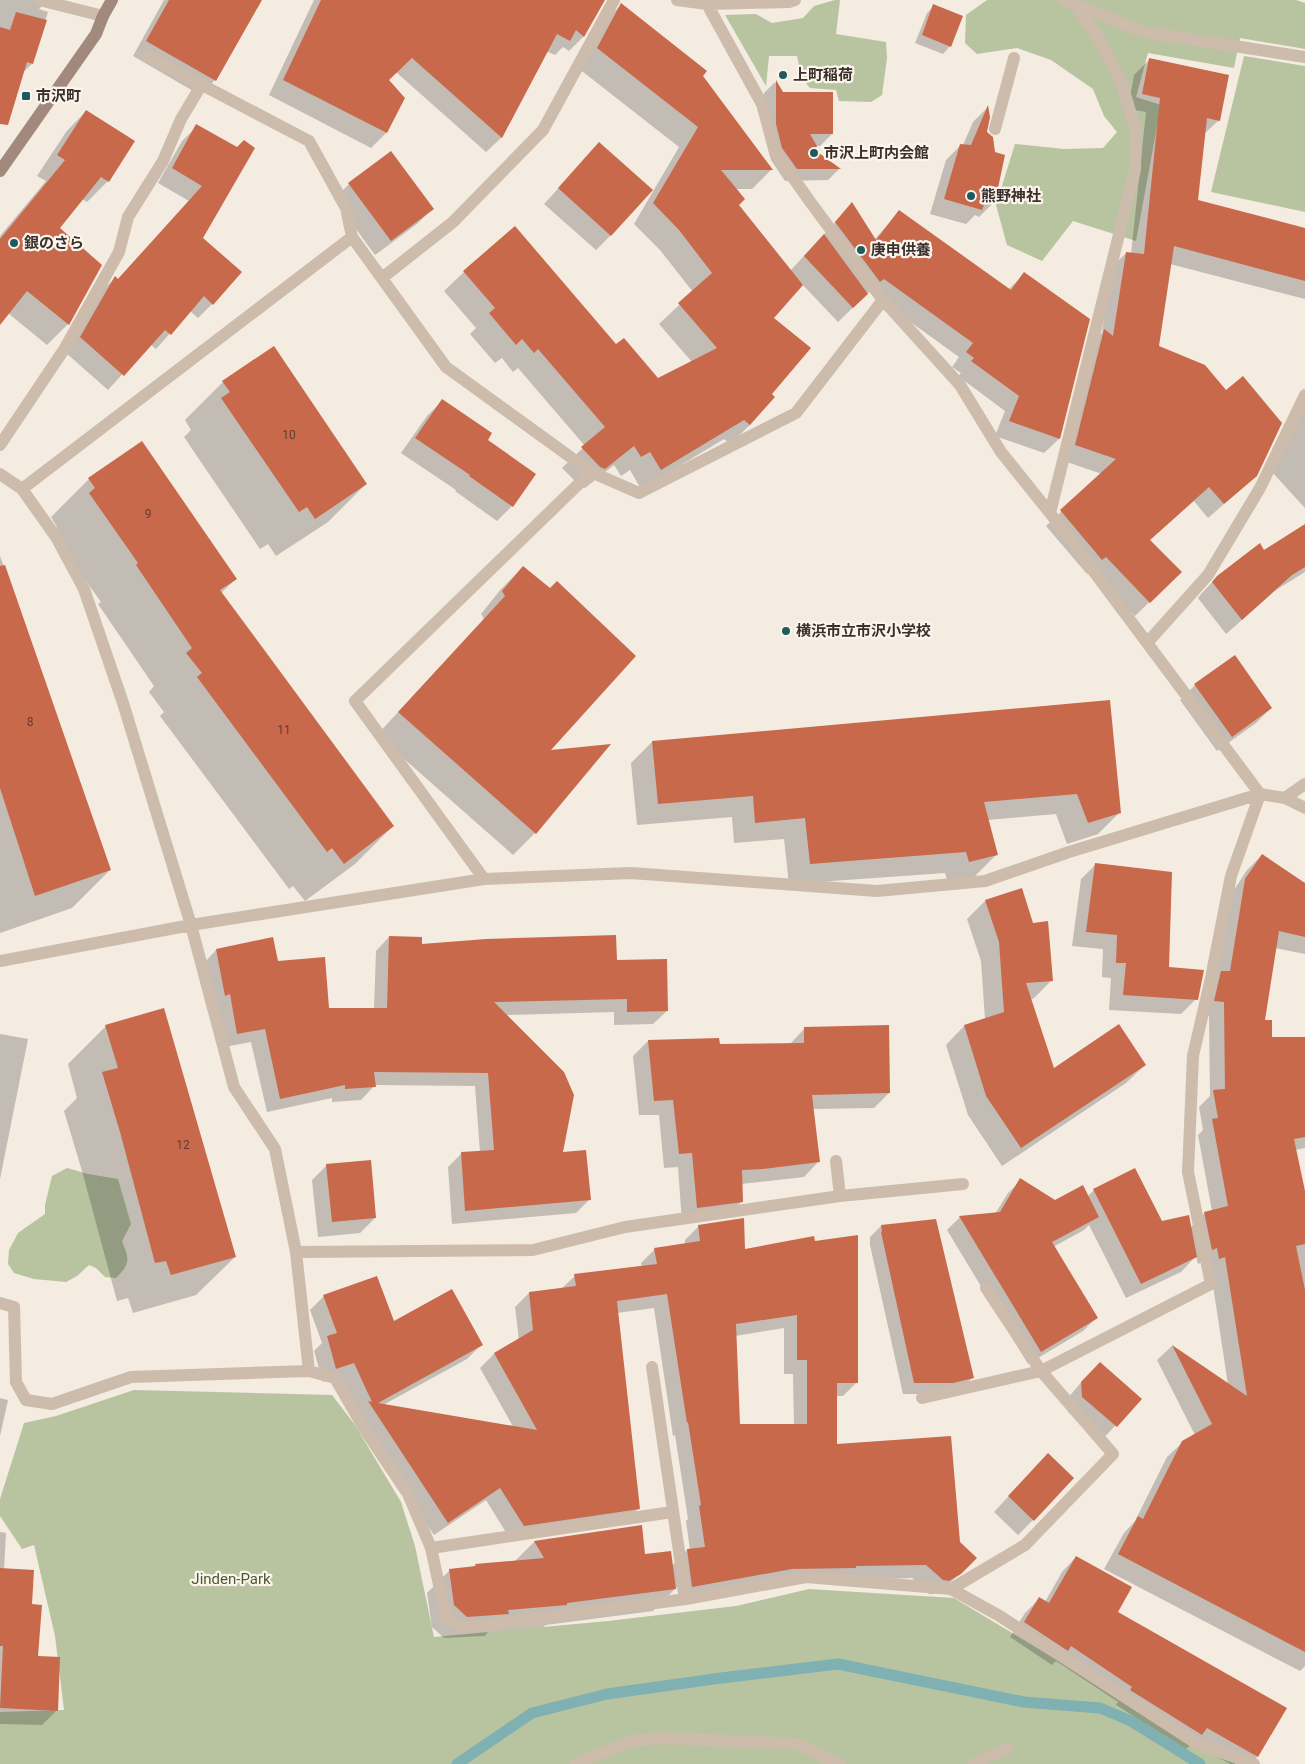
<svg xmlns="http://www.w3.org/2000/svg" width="1305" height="1764" viewBox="0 0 1305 1764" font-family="Roboto,'Noto Sans JP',sans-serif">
<rect width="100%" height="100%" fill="#f4ebe1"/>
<path fill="#b8c4a0" d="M835,0h5l-4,34 50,8 1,16 -5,37 -11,7 -32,-1 -3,-11 -26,-2 -8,-9 -5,-23h-28l-3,30 -41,-71 31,-1 16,9 31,-5 11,-12z
M987,0h309l9,3v46l-65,-11 -6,30 -86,-15 -12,44 25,8 -25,136 -63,-20 -31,40 -35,-16 -11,-40 19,-61 49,5 39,-1 14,-16 -13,-16 -11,-27 -42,-29 -34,-12 -40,6 -12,-11 1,-28z
M1244,56l61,10v146l-94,-20z
M67,1168l21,6 30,5 13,45 -9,17c7,18 9,22 -6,37l-11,-1 -9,-9 -7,-3 -12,11 -11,6 -32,-3 -20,-6 -6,-9 1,-14 9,-17 27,-19v-9l7,-29z
M134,1390l198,5 23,30 46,77 14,44 19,91 174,-16 128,-15 73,-17 145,9 151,91 131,75h-1236v-52l64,-2 -9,-74 -21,-91 -12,4 -22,-33v-17l24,-76 32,-7z"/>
<path fill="#0003" fill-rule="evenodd" d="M0,0h48l-9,9 9,3 -16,52 -32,30z
M164,0h97l-46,80 -15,15 -67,-39z
M314,0h290l-21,37 -14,14 -6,-4 -8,8 -9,-4 -45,87 -15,14 -90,-80 -8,8 16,19 -18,34 -15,15 -102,-53z
M621,5l80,71 71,93 -20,20h-17l2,16 53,66 62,-67 22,36 25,-28 109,78 16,-16 64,46 -29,119 -15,14 -49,-17 10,-25 -47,-35 3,-3 -9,-6 7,-10 -90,-65 -31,30 -36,-38 -30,34 -2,77 -20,30 -20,19 -6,-5 -83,50 -11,-19 -9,6 -7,-11 -29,23 -5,-2 -18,-18 23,-22 -67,-78 -5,4 -11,-14 -7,5 -25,-29 6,-6 -32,-37 20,-19 152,74 41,33 35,-17 -33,-38 34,-32 -33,-42 -26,-26 45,-77 -101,-79 24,-44z
M934,6l16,40 -7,8 -28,-11 12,-30z
M1149,60l70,60 -16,15 -7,66 109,28v70l-135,-35 -12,82 68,46 54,31 2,-2 -26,54 -16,15 -32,28 -14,-17 -44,39 30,32 -45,44 -45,-45 -3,3 -41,-48 56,-52 -41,-14 28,-114 13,-13 9,-65 15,-15 5,1 15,-142 -18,-3 6,-34z
M775,82l8,12 49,40 -12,12h-5l-2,4 26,19 -11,11 -43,1 -14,-21 -6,-23 -1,-44z
M987,108l-1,24 8,70 -15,15 -4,-2 -9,9 -36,-10 16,-54 15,-15h2l10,-23z
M86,111l47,31 -25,39 -21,21 -5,-3 -24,29 43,37 -33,59 -21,21 -39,-32 -8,10v-87l46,-55 -9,-5 29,-44z
M197,126l40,23 -35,89 10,66 -14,14 -8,-7 -34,38 -6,-5 -42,46 -42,-37 34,-61 15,-14 2,2 72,-79 -31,-18 24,-42z
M599,144l12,91 -15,15 -52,-46z
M349,184l83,25 -15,15 -42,31 -41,-56z
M223,382l143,102 -38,38 -52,34 -8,-12 -8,5 -76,-112 7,-7 -6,-10z
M442,401l44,39 26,66 -15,15 -42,-30 1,-1 -55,-37 26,-37z
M1305,405v103l-34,-37z
M89,479l147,100 -15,14 172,233 -38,38 -50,37 -12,-15 -4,3 -129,-173 4,-4 -15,-20 5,-6 -56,-82 3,-2 -50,-70 6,-5 -6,-10z
M1305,526v46l-29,18 -50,44 -28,-36 4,-5 15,-16z
M0,556l110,314 -38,38 -72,25z
M523,567l25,184 -13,82 -22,22 -136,-120 107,-116 -3,-5 20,-25z
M1234,657l37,51 -15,15 -39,28 -37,-51 15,-15z
M1109,701l11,111 -22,22 -31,10 -11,-30 -68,6 8,35 -21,21 -27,7 -3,-10 -156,11 -5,-45 -50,4 -2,-26 -95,8 -6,-62 21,-21z
M1262,855l41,28 2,-1v72l-30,-6 -12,73 8,17h34v110l-10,2 10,47v469l-5,5 -196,-102 20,-36 11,-12 32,-64 16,-15 12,-7 -38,-75 15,-14 56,39 -17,-113 -9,-10 -4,2 -2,-8 -15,16 -55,26 -37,-73 -5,5 -31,17 43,71 -13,13 -55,33 -81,-134 13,-13 35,-3 13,-21 13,-13 34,21 32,-4 7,-7 67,33 29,5 15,-15 7,-2 -14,-76 5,-5 -4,-23 11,-11 -1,-80h-9l30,-120 17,-26z
M1096,864l71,104 29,31 -15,15 -72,-4 2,-32 -9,-1 1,-28 -31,-3 9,-67z
M985,901l67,79 -19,19h-3l23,71 92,-5 -19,18 -124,83 -34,-51 -22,-70 18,-19 21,-7 -4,-58 -14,-42z
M389,937l32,9 194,16 52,49 -14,13 -39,1v-13l-109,3 57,139 28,45 -14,14 -124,11 -4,-57 13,-13 19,-2 -5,-66 -100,-1 -14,15 -29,2v-4l-65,14 -16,-70 -27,5 -21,-83 13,-14 61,12 51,47h46l2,-58z
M106,1026l129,231 -39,38 -63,18 -5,-15 -11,3 -35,-130 -18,-60 13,-13 -9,-34z
M805,1028l84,65 -15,15 -62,1 6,53 -14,15 -63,7 1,17 -15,15 -45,7 -4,-56 -14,1 -5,-53h-20l-6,-59 15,-15 71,4 71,-1z
M0,1034l28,5 -28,140z
M327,1165l48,53 -15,15 -42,4 -6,-57z
M699,1226l45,25 113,131 -14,14h-7v50l126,126 -17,15 -11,7h-5l-17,-16 -135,4 -98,18 -2,-13 -24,24 -107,14 -3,2 -55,5 -3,4 -41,2 -12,-11 -5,-34 22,-22 24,-4 2,-2 40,-4 19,-19 107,-16 3,29 28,11 15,-16h3l-4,-29 2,-2 -13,-84 -2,1 -19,-128 -37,5 22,195 -14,14 -115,17 -24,-39 -52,35 -80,-119 -14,-39 -17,5 -9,-31 8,-8 -12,-33 14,-14 69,27 88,22 -14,14 -84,46 131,23 -34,-60 14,-14 25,-14 -4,-33 14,-14 32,-4 14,-13 67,-8 -1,-5 14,-14 30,-5v-4zM784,1328v46h9l1,51h-55l-4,-89z
M881,1226l91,152 -11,11 -20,5h-38l-33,-149v-8z
M1085,1378l55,21 -39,42 -33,-29 -1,-13z
M0,1398l8,2 -8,36z
M1033,1470v50l-15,15 -24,-23z
M0,1532l6,1 -2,36 27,36 6,52 19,54 -14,14 -42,-1z
M1076,1557l41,55 140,145 -7,7h-20l-37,-21 -7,6 -70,-44 2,-3 -62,-41 -4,4 -42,-28 15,-24 14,-14 6,3 17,-30z"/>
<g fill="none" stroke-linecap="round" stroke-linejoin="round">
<path stroke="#7fb0b2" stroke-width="11" d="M457,1764l75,-51 75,-19 114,-16 117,-14 186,38 76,6 31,13 69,43"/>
</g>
<path fill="#c8694b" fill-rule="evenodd" d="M169,0h93l-46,81 -70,-40z
M321,0h284l-21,37 -8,-7 -6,11 -13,-7 -55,104 -90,-80 -23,22 16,18 -18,35 -104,-53z
M621,3l86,68 -4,5 70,94h-52l24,29 -6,6 64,80 -29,33 37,30 -39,46 3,3 -25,28 -6,-5 -83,50 -11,-18 -9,5 -7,-11 -29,23 -5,-2 -19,-20 24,-20 -67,-78 -4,4 -12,-14 -6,6 -27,-32 6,-5 -32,-37 52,-45 101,118 8,-6 34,40 59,-30 -39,-45 34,-30 -33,-43 -26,-27 45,-76 -101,-79z
M933,4l30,12 -12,31 -29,-12z
M16,12l31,8 -14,44 -6,-2 -19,63 -8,-1v-97l10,3z
M1149,58l80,17 -9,46 -13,-3 -9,82 107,28v53l-131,-35 -15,100 46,19 21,25 17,-14 39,47 -25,53 -33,28 -15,-17 -59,53 32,32 -32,31 -44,-46 -4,3 -42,-50 56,-51 -41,-14 29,-116 9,7 13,-84 18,2 16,-156 -18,-4z
M776,80l7,12h50v42h-23l7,12 -2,4 26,19h-44l-15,-21 -6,-24z
M988,105l2,12 -3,15 6,5 2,15 10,3 -10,47 -9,-2 -4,10 -38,-11 16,-55 11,1z
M86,110l49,31 -26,41 -8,-5 -41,51 42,37 -33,60 -42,-34 -27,34v-86l65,-79 -8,-5z
M196,124l41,23 7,-7 11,8 -52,90 39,34 -29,33 -9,-9 -33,39 -6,-5 -41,46 -44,-39 35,-61 3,3 84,-93 -30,-18z
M599,142l54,48 -42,46 -53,-48z
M391,151l43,58 -43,32 -43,-58z
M852,202l24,38 23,-30 112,80 13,-18 66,47 -30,120 -51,-18 10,-25 -48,-35 3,-3 -8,-6 7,-9 -89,-64 -4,3 -45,-60z
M824,234l44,60 -15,14 -49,-52z
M274,346l93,138 -52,35 -8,-12 -8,5 -78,-114 9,-6 -8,-11z
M442,399l50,34 -4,7 48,34 -23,33 -44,-31 1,-1 -55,-37z
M142,441l95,138 -17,11 174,236 -50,38 -12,-16 -5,4 -130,-175 5,-4 -16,-20 6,-5 -56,-83 2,-2 -49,-70 6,-5 -7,-10z
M1305,524v43l-13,8 -50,45 -30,-38 5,-6 43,-33 4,7z
M5,565l106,305 -76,26 -35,-108v-222z
M523,566l27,22 7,-7 79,75 -85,94 60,-6 -75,90 -138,-122 107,-116 -3,-5z
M1235,655l37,53 -40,29 -38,-53z
M1110,700l11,113 -33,10 -11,-29 -93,8 14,53 -29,7 -3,-10 -156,12 -5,-46 -50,5 -2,-27 -95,8 -6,-63z
M1262,854l43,29v54l-26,-6 -14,89h7v17h33v100l-11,2 11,52v53l-9,2 9,44v362l-187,-98 20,-38 5,3 39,-78 30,-17 -40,-79 75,51 -22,-139 -6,2 -2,-11 -5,2 -8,-38 24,-6 -16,-87 6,-1 -5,-28 12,-1 -1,-87 -10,-1 7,-30h9l15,-92z
M1095,863l77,9 -3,95 35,3 -6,30 -75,-5 3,-32h-10l1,-28 -31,-3z
M1022,888l11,35 15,-2 5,60 -27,2 28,85 65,-44 27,41 -125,83 -35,-52 -22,-71 40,-13 -5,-70 -14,-42z
M616,935l1,25 50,-1 1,52 -41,1v-13l-133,3 70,70 10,23 -11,57 23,-2 5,50 -126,11 -4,-59 33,-2 -6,-77 -114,-1 2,15 -31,2v-4l-65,14 -15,-70 -28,5 -7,-40 -5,2 -9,-47 57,-12 5,24 47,-4 4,51h58l2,-72 33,1v7l64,-5z
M164,1008l72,249 -65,18 -5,-14 -11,2 -35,-131 -18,-60 16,-4 -13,-43z
M889,1025l1,68 -78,2 8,67 -57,7 -21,1 1,32 -46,6 -5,-55 -13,1 -6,-54 -19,1 -6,-61 71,-2 1,6 84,-1v-16z
M371,1160l5,58 -44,4 -6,-58z
M1135,1168l27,53 27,-6 8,42 -56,27 -48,-95z
M1020,1178l35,22 28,-15 16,32 -47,25 46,76 -57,34 -82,-136 41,-4z
M744,1218l1,31 69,-13 1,5 43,-6v148h-21v61l114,-8 9,106 17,16 -16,16 -12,7 -6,-1 -17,-15 -70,1v2l-64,1 -100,18 -5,-38 18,-2 -6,-41 2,-1 -13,-83 -1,1 -20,-129 -50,7 23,208 -116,17 -24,-38 -52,35 -80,-122 4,1 -18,-39 -18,6 -9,-33 10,-3 -14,-38 54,-19 17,45 58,-32 31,56 -105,58 159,27 -43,-77 39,-23 -4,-38 47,-6 -2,-12 83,-10 -3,-16 46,-7 -2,-16zM797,1315v45h10v64h-67l-4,-100z
M936,1219l38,159 -21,5h-39l-33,-151h1l-1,-7z
M1100,1362l42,37 -25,28 -35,-30 -1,-15z
M1048,1453l26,25 -40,43 -26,-25z
M642,1525l3,29 26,-3 5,38 -109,14v2l-59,5 1,4 -42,3 -13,-12 -5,-36 27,-3 -1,-2 69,-6 -10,-17z
M1076,1556l56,31 -14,25 169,96 -29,49 -51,-29 -5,7 -72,-45 2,-3 -61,-41 -3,5 -44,-29 15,-25 10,6z
M0,1568l34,2 -2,34 10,1 -4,51 22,1 -2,54 -58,-3 3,-62h-3z"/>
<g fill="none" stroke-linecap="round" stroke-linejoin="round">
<path stroke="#cdbbac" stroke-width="12" d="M39,0l64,16
M677,0l30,4 55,100 13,48 36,51 72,97 77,85 41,67 49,61 210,281 -29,82 -20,102 -18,78 -5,116 23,112 -170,87 -119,27
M1063,0l81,32 161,25
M707,4l82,-2 6,-2
M147,56l162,85 37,67 6,29
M995,129l19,-71
M382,278l71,-56 90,-92 71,-130
M0,445l65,-97 54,-96 9,-35 35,-56 18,-42 21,-35
M591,472l48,21 157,-80 87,-113
M0,474l22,15 34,48 28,52 39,114 68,222 43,162 41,62 21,103 13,119 -178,6 -79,27 -26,-4 -10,-18 -2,-75 -14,-4
M22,489l330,-252 94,130 145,105 -236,229 129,178
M1050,513l85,-343 1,-39 -15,-50 -22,-42 -24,-34
M1147,643l61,-68 52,-87 45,-93
M1285,798l20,-14
M0,961l191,-36 293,-46 147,-6 246,18 108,-10 84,-29 191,-58 25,4 20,10
M836,1161l4,35
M296,1252l237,-2 92,-23 215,-31 123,-12
M652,1367l34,232
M309,1371l26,7 30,52 43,64 23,54 15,69 17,11 223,-29 120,-22 145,12 47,26 198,128 58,21
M431,1548l241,-36
M951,1589l74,-44 88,-91 -72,-83 -55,-83
M575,1764l57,-23 32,-3 134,6 25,13 17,7
M973,1764l34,-15"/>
<path stroke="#a18a7d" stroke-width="12" d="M0,171l96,-137 7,-18 9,-16"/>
</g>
<g fill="#1f5a5e" stroke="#fbf5ee" stroke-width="2">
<circle cx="783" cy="75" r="5"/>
<rect x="21" y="91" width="10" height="10" rx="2.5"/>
<circle cx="814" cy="153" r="5"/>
<circle cx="971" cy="196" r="5"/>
<circle cx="14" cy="243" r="5"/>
<circle cx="861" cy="250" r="5"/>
<circle cx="786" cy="631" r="5"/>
</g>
<g text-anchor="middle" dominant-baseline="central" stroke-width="4.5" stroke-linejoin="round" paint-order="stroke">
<g font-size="12" fill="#5e3e33">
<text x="289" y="435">10</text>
<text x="148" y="514">9</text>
<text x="30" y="722">8</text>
<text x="284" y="730">11</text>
<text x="183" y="1145">12</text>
</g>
<g font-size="15" font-weight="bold" fill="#3b302b" stroke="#fbf5ee" text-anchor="start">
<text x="793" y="75">上町稲荷</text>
<text x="36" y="96">市沢町</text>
<text x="824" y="153">市沢上町内会館</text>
<text x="981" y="196">熊野神社</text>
<text x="24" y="243">銀のさら</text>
<text x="871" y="250">庚申供養</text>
<text x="796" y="631">横浜市立市沢小学校</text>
</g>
<g font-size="15" fill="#4a5a2e" stroke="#fbf5ee">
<text x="231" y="1579">Jinden-Park</text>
</g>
</g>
</svg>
